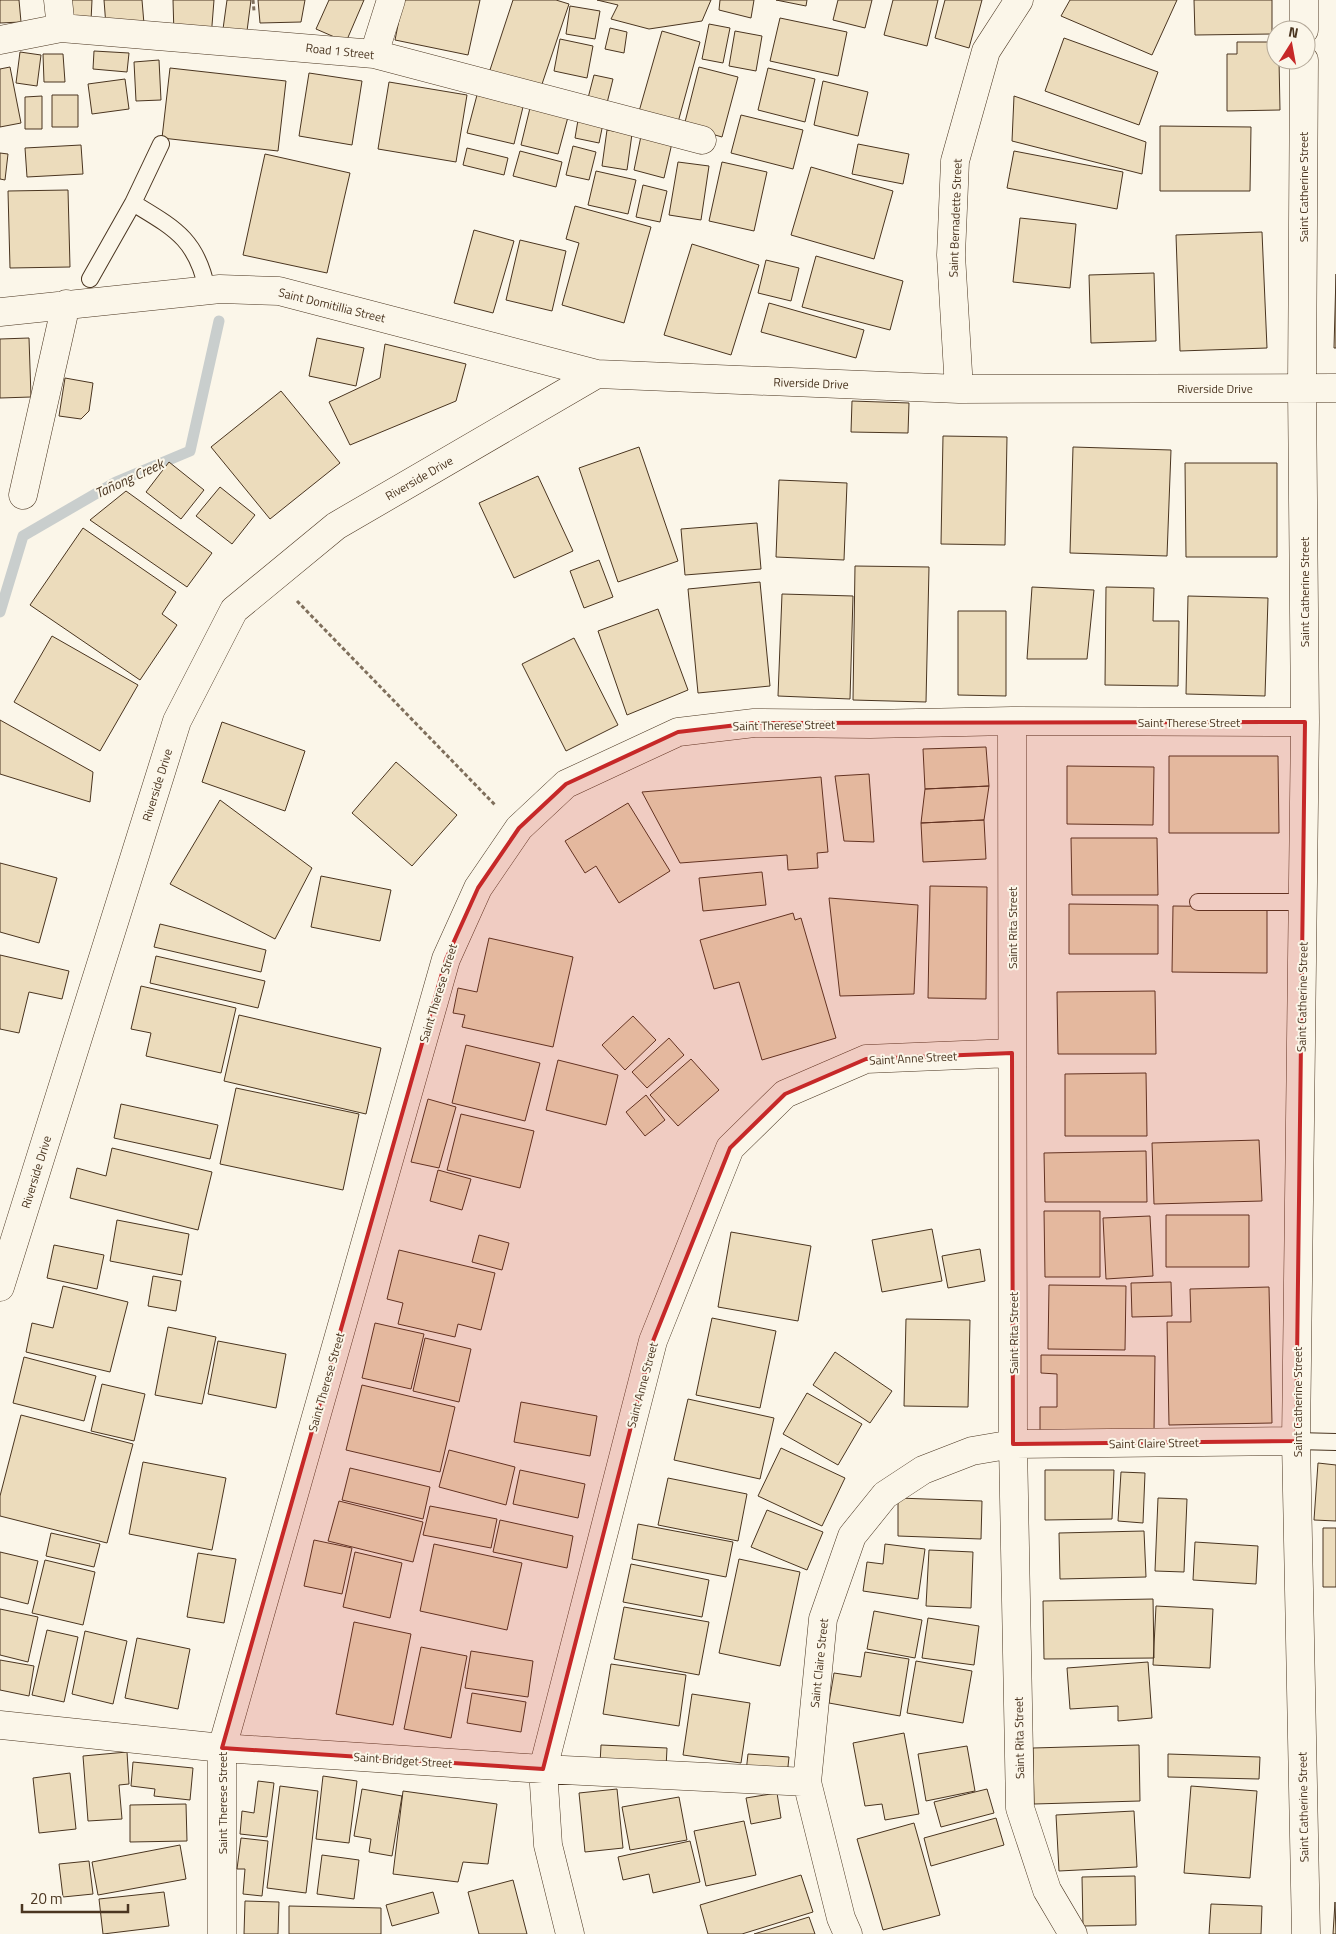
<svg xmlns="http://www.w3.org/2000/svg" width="1336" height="1934" viewBox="0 0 1336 1934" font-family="'Titillium Web',sans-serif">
<rect width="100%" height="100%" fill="#fbf6e9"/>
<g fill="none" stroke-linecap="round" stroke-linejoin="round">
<path stroke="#c9cecd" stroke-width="11" d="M0,612l23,-76 93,-54 74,-31 29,-130"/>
</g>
<path fill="#ecdcbc" stroke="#4a3520" d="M0,0h19l2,22 -21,1z
M66,0h26l-1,21 -26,-1z
M104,0h38l2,24 -38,2z
M173,0h41l-3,38 -37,-3z
M227,0h24l-4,31 -24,-2z
M258,0h47l-4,22 -41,1z
M329,0h35l-18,42 -30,-13z
M403,0h77l-12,55 -73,-15z
M513,0h43l13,4 -30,89 -51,-17z
M597,0h114l-9,21 -53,8 -38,-10 7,-14z
M720,0h34l-3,18 -32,-8z
M776,0h31l-1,6z
M838,0h34l-7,28 -32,-8z
M893,0h45l-11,46 -43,-11z
M945,0h37l-13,48 -34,-10z
M1070,0h107l-25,55 -91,-39z
M1194,0h78v34l-77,1z
M570,6l30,5 -5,28 -29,-5z
M780,18l67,14 -9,44 -68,-15z
M709,24l21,4 -7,35 -21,-4z
M610,28l17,4 -3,21 -19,-4z
M662,31l38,11 -23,84 -39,-11z
M735,31l27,5 -6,35 -27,-5z
M1064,38l94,34 -19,53 -94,-34z
M560,39l33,7 -6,32 -33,-7z
M1237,42h39v18h3l1,50 -53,1v-57h10z
M94,51l35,2 -2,19 -34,-3z
M20,52l21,3 -4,31 -21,-3z
M43,54h20l2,28h-21z
M159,60l2,40 -25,1 -2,-39z
M10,67l11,56 -21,4v-58z
M699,67l39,10 -16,60 -38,-11z
M170,68l116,13 -8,70 -116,-13z
M768,68l47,11 -10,43 -47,-12z
M309,73l53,8 -10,64 -53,-9z
M594,75l19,4 -6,24 -19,-5z
M125,79l4,30 -37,5 -4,-30z
M823,81l45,11 -10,44 -44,-11z
M389,82l78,13 -11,67 -78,-13z
M52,95h26v32h-26z
M477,95l46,12 -9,37 -47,-11z
M42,96v33h-17v-32z
M1014,96l132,46 -4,32 -130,-33z
M530,108l38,9 -10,37 -37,-9z
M579,114l25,5 -5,24 -24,-5z
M741,115l62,15 -10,39 -62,-16z
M1160,126l91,1 -1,64h-90z
M607,130l25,4 -5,36 -25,-4z
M641,136l31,7 -8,35 -30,-8z
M858,144l51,10 -6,30 -51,-10z
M81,145l2,29 -56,3 -2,-29z
M573,146l23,6 -7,28 -23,-5z
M467,148l41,10 -4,17 -41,-10z
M520,151l42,11 -6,25 -43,-11z
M1014,151l109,21 -6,37 -110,-21z
M0,153l8,1 -3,26 -5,-1z
M265,154l85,19 -23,100 -84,-18z
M678,162l31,4 -8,54 -32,-5z
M722,162l45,10 -13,59 -45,-10z
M811,167l82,24 -19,68 -83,-24z
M596,171l40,9 -8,34 -40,-9z
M643,185l24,6 -7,31 -24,-5z
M68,190l2,77 -60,1 -2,-77z
M575,206l76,21 -27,96 -62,-18 17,-62 -13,-4z
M1020,218l56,6 -6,64 -57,-6z
M474,230l40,11 -21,72 -39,-10z
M1262,232l5,116 -87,3 -4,-116z
M520,240l46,11 -14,60 -46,-11z
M692,244l67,21 -28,90 -67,-20z
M816,256l87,25 -13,49 -88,-23z
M766,260l33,8 -8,33 -33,-8z
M1154,273l2,68 -65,2 -2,-68z
M1336,274v74h-2z
M769,303l95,27 -8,28 -95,-26z
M29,338l2,59 -31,1v-59z
M317,338l47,10 -8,38 -47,-10z
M385,344l81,20 -10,37 -106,44 -21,-43 51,-24z
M65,378l28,5 -4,28 -8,8 -22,-3z
M281,391l59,72 -70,56 -59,-72z
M852,401l57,2 -1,30 -57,-1z
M943,436l64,1 -2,108 -64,-1z
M639,447l39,114 -60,21 -39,-114z
M1073,447l98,3 -4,106 -97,-3z
M169,462l35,28 -23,29 -35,-27z
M1185,463h92v94h-91z
M538,476l35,75 -59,27 -35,-75z
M779,480l68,3 -3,77 -68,-3z
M220,487l35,28 -23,29 -36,-28z
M126,491l86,62 -25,34 -97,-67z
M757,523l4,46 -76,6 -4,-46z
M83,528l93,64 -14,22 15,11 -37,55 -110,-75z
M599,560l14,37 -29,11 -14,-37z
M855,566l74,1 -3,135 -73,-2z
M760,582l10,104 -72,7 -10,-104z
M1032,587l62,3 -7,69h-60z
M1106,587l48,1 -1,33h26l-1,65 -73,-1z
M782,594l71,2 -3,103 -72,-3z
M1188,596l80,2 -3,98 -79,-2z
M658,609l30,81 -61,25 -29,-84z
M958,611h48v85l-48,-1z
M52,636l86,49 -38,66 -86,-49z
M574,638l44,87 -52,26 -44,-87z
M0,720l93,52 -3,30 -90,-28z
M222,722l83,29 -20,60 -83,-29z
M986,747l3,39 -64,3 -2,-40z
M1169,756h109l1,77h-110z
M396,762l61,53 -45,51 -60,-53z
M1067,766l87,1 -1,58 -86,-1z
M869,774l5,68 -30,-1 -9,-65z
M821,777l7,75 -11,1 1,15 -30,2 -1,-15 -107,8 -38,-71z
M989,786l-5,34 -63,3 4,-34z
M220,800l92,68 -37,71 -105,-55z
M628,803l42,68 -51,32 -23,-37 -11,7 -20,-32z
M984,820l2,39 -63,3 -2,-39z
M1071,838h86l1,57h-86z
M0,863l57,15 -18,65 -39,-11z
M762,872l4,33 -63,6 -4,-33z
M321,876l70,14 -11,51 -69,-14z
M930,886l57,1 -1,112 -58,-1z
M829,898l89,7 -4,89 -74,2z
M1069,904l89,1v49h-89z
M1173,906l94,1v66l-95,-1z
M793,913l2,7 6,-2 35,120 -74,22 -23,-78 -25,7 -14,-49z
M160,924l106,26 -5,22 -107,-25z
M489,938l84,19 -20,90 -91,-20 3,-12 -12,-2 5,-25 19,4z
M0,955l69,16 -7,28 -33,-7 -10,41 -19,-4z
M156,956l109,25 -7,27 -108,-25z
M141,986l95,22 -15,65 -75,-17 5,-23 -20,-4z
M1155,991l1,63h-98l-1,-62z
M239,1015l142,33 -15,66 -142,-33z
M633,1016l23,24 -31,30 -23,-25z
M669,1038l15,17 -37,33 -15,-16z
M466,1045l74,18 -15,58 -73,-18z
M691,1059l28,31 -41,36 -28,-31z
M558,1060l60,15 -12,50 -60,-15z
M1146,1073l1,63h-82v-62z
M236,1088l123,26 -16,76 -123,-26z
M646,1095l19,25 -20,16 -19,-24z
M428,1099l28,8 -17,61 -28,-6z
M121,1104l97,21 -8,34 -96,-21z
M461,1114l73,17 -14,57 -73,-18z
M1259,1140l3,61 -108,3 -2,-61z
M112,1148l100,24 -14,58 -128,-32 7,-30 29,8z
M1146,1151l1,51h-102l-1,-49z
M438,1170l33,9 -9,31 -32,-9z
M1044,1211h56v66h-55z
M1166,1215h83v52h-83z
M1150,1216l3,60 -47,3 -3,-61z
M117,1220l72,14 -7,41 -72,-14z
M932,1229l10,52 -60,11 -10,-52z
M731,1232l80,14 -13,75 -80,-14z
M479,1235l30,8 -7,27 -30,-8z
M54,1245l50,10 -7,34 -50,-11z
M980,1249l5,32 -37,7 -6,-32z
M399,1250l96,23 -14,57 -23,-6 -3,13 -57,-13 5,-21 -16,-4z
M153,1276l28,5 -5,30 -28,-5z
M1171,1282l1,34 -40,1 -1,-34z
M1049,1285l77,1 -1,64 -77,-1z
M63,1286l65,16 -18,70 -84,-20 6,-29 21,5z
M1269,1287l3,136 -103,2 -2,-103h24l-1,-33z
M712,1318l64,13 -16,77 -64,-13z
M906,1319l64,1 -2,87 -64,-1z
M375,1323l49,11 -13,55 -49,-11z
M168,1327l48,10 -14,67 -47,-9z
M425,1338l46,11 -12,53 -46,-11z
M218,1341l68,13 -10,54 -68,-14z
M835,1352l57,39 -22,32 -57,-38z
M1041,1355l114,1 -1,76 -114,-1v-24h17v-33l-16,-1z
M24,1357l72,19 -12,45 -71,-18z
M102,1384l43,10 -11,47 -43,-10z
M362,1385l93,22 -15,65 -94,-22z
M807,1393l55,31 -24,41 -55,-31z
M688,1399l86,19 -14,61 -86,-19z
M521,1402l76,14 -7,40 -76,-14z
M21,1415l112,29 -26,99 -107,-27v-20z
M781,1448l64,30 -23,48 -64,-30z
M449,1450l66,17 -9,38 -67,-18z
M143,1462l83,16 -14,72 -83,-16z
M1318,1463l18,2v56l-22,-1z
M350,1468l80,19 -7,32 -81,-19z
M520,1470l65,14 -7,34 -65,-14z
M1045,1470h69l-2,49 -67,1z
M1121,1472l24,1 -2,50 -25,-2z
M668,1478l79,16 -9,47 -80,-16z
M898,1498l84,3 -1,38 -83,-3z
M1158,1498l29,1 -3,73 -29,-1z
M339,1501l84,21 -10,40 -85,-21z
M430,1506l67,13 -6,29 -68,-13z
M767,1510l56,22 -16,38 -56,-23z
M500,1520l73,16 -6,32 -74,-16z
M638,1524l95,18 -7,35 -94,-18z
M1323,1528h13v59h-13z
M1144,1531l2,46 -86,2 -1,-46z
M51,1533l49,11 -6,23 -48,-11z
M314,1540l38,8 -10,46 -38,-8z
M1195,1542l63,4 -2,38 -63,-4z
M434,1544l88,19 -15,67 -87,-19z
M885,1544l40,5 -7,50 -55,-8 4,-29 16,2z
M929,1550l44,2 -2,56 -45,-2z
M0,1552l38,9 -10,43 -28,-7z
M355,1552l47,11 -12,55 -47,-11z
M198,1553l38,6 -12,64 -37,-6z
M739,1559l61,13 -20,94 -61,-13z
M45,1560l50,12 -12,53 -51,-12z
M631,1564l78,16 -7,37 -79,-15z
M1153,1599l1,59 -110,1 -1,-58z
M1156,1606l57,3 -3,59 -57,-3z
M624,1607l85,15 -10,53 -85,-16z
M0,1609l38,8 -10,45 -28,-7z
M874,1611l48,9 -7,38 -48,-9z
M928,1618l51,8 -5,39 -52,-7z
M354,1622l57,12 -18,91 -57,-11z
M47,1630l31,7 -14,65 -32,-7z
M85,1631l42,10 -14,63 -41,-10z
M137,1638l53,11 -12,60 -53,-11z
M421,1647l46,9 -16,82 -47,-9z
M471,1651l62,10 -5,36 -63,-9z
M865,1652l44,7 -9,57 -71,-13 5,-30 27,4z
M0,1660l34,6 -5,30 -29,-6z
M916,1661l56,10 -9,52 -56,-10z
M1148,1662l4,56 -34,3v-15l-48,3 -3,-41z
M611,1664l75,11 -7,51 -76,-12z
M472,1693l54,9 -5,30 -54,-9z
M692,1694l58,9 -9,60 -58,-8z
M904,1733l15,81 -34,6 -3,-16 -17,2 -12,-63z
M601,1745l66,3 -1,20 -66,-4z
M1139,1745l1,56 -106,3 -1,-56z
M967,1746l8,45 -49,10 -8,-47z
M127,1752l2,32 -10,1 3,34 -34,2 -5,-65z
M748,1754l41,3 -2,19 -41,-4z
M1168,1754l92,3 -1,22 -91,-2z
M133,1762l60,6 -3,32 -36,-4 1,-7 -24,-3z
M70,1773l6,56 -37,4 -6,-55z
M323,1776l34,5 -8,62 -33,-4z
M258,1781l16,2 -7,54 -27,-3 2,-23 12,2z
M280,1786l38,5 -12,102 -39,-5z
M1191,1786l66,5 -7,87 -66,-5z
M362,1789l40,7 -10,60 -23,-4 2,-13 -17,-3z
M617,1789l6,59 -38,4 -6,-59z
M987,1789l7,24 -53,14 -7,-25z
M403,1791l94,13 -9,60 -25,-2 -5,20 -65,-8z
M777,1793l4,25 -30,6 -5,-26z
M679,1797l8,43 -57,10 -8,-43z
M186,1804l1,37 -57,1v-37z
M1134,1811l3,56 -78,4 -3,-56z
M996,1818l8,27 -73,21 -7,-28z
M744,1821l12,54 -50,11 -12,-55z
M914,1823l26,92 -57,15 -26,-91z
M241,1838l27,3 -6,55 -19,-2 2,-25h-8z
M690,1841l10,41 -47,11 -4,-19 -26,6 -5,-23z
M180,1845l6,34 -88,16 -6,-33z
M322,1855l37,5 -5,39 -37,-5z
M89,1861l4,33 -30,3 -4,-33z
M801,1875l12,37 -71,22h-34l-8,-29z
M1135,1876l1,49 -53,1 -1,-49z
M513,1880l14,54h-48l-11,-42z
M164,1892l5,34 -66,8 -4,-35z
M433,1892l6,21 -47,13 -6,-21z
M245,1901l34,1 -1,32h-34z
M1335,1902l1,32h-3z
M1211,1904l51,2 -1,28h-52z
M289,1906l92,2v26h-92z
M809,1917l6,17h-61z"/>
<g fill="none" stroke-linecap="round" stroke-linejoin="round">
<g stroke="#4a3520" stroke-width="18">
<path id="lane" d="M133,203l28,-59
M90,279l43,-76c41,25 64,36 74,87
M1198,902h105
M1296,1441l40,1"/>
</g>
<g stroke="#4a3520" stroke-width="29">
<path id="street" d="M58,0l3,28
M1304,30v-30
M0,40l61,-12 313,26 328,86
M374,54l17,-54
M1304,60l-2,328 3,334 -9,719 10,493
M0,312l220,-23 59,2 318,83 362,15 377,-1
M959,389l-8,-134 4,-94 31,-110 33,-51
M23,495l43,-191
M1012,721l1,723 7,364 27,82 26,44
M0,1287l177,-566 57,-111 102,-84 261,-152
M0,1725l222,23 321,21 264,13
M222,1934v-186l224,-789 32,-71 41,-60 47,-44 112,-52 76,-9 116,1 142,-3 293,1
M570,1934l-22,-89 -5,-76 110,-428 77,-193 55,-54 81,-35 146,-6
M848,1934l-7,-16 -34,-136 16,-163 29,-83 33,-41 38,-25 49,-19 41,-7 283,-3"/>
</g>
<path stroke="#7f6f5c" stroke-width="3" stroke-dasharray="4 2.5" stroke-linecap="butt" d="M253,0l1,11
M297,601l199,205"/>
<use href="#lane" stroke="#fbf6e9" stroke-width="16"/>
<use href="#street" stroke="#fbf6e9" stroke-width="28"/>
</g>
<path fill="#c62828" fill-opacity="0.2" stroke="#c62828" stroke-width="4" stroke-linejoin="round" d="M1305,722l-9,719 -283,3 -1,-391 -146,6 -81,35 -55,54 -77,193 -110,428 -321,-21 224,-789 32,-71 41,-60 47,-44 112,-52 76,-9z"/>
<g text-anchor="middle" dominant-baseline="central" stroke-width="4" stroke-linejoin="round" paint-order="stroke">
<g font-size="12" fill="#4a3520" stroke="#fbf6e9">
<text transform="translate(340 51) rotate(6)">Road 1 Street</text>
<text transform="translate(1303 187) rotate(-90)">Saint Catherine Street</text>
<text transform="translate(955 218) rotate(-88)">Saint Bernadette Street</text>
<text transform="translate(332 305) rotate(14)">Saint Domitillia Street</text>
<text transform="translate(811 383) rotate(2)">Riverside Drive</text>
<text x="1215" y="388">Riverside Drive</text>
<text transform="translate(419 478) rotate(-30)">Riverside Drive</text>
<text transform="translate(1304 592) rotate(-90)">Saint Catherine Street</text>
<text x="1189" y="722">Saint Therese Street</text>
<text transform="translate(784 725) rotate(-1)">Saint Therese Street</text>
<text transform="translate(157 785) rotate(-73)">Riverside Drive</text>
<text transform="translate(1012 928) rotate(-90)">Saint Rita Street</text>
<text transform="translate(438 993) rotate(-73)">Saint Therese Street</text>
<text transform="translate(1302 997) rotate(-89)">Saint Catherine Street</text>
<text transform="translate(913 1058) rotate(-3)">Saint Anne Street</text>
<text transform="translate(36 1172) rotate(-73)">Riverside Drive</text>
<text transform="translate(1013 1333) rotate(-90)">Saint Rita Street</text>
<text transform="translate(326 1382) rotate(-74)">Saint Therese Street</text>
<text transform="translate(642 1385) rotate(-75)">Saint Anne Street</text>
<text transform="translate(1297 1402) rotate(-90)">Saint Catherine Street</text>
<text transform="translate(1154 1443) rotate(-1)">Saint Claire Street</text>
<text transform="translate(819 1663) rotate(-84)">Saint Claire Street</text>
<text transform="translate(1019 1738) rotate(-91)">Saint Rita Street</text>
<text transform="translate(403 1760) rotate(4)">Saint Bridget Street</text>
<text transform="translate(222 1803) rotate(-90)">Saint Therese Street</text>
<text transform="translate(1303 1807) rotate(-91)">Saint Catherine Street</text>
</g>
<g font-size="14" font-style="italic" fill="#4a3520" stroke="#fbf6e9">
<text transform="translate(129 478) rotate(-25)">Tañong Creek</text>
</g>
</g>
<g transform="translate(1291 45) rotate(11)"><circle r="24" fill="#fbf6e9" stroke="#b4a999"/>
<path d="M0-4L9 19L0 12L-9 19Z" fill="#c62828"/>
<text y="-8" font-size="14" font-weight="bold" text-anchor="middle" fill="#4a3520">N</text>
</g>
<path d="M22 1904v8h106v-8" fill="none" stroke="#4a3520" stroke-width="2.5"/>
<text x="30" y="1904" font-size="15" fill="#4a3520" stroke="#fbf6e9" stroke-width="4" paint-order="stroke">20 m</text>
</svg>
